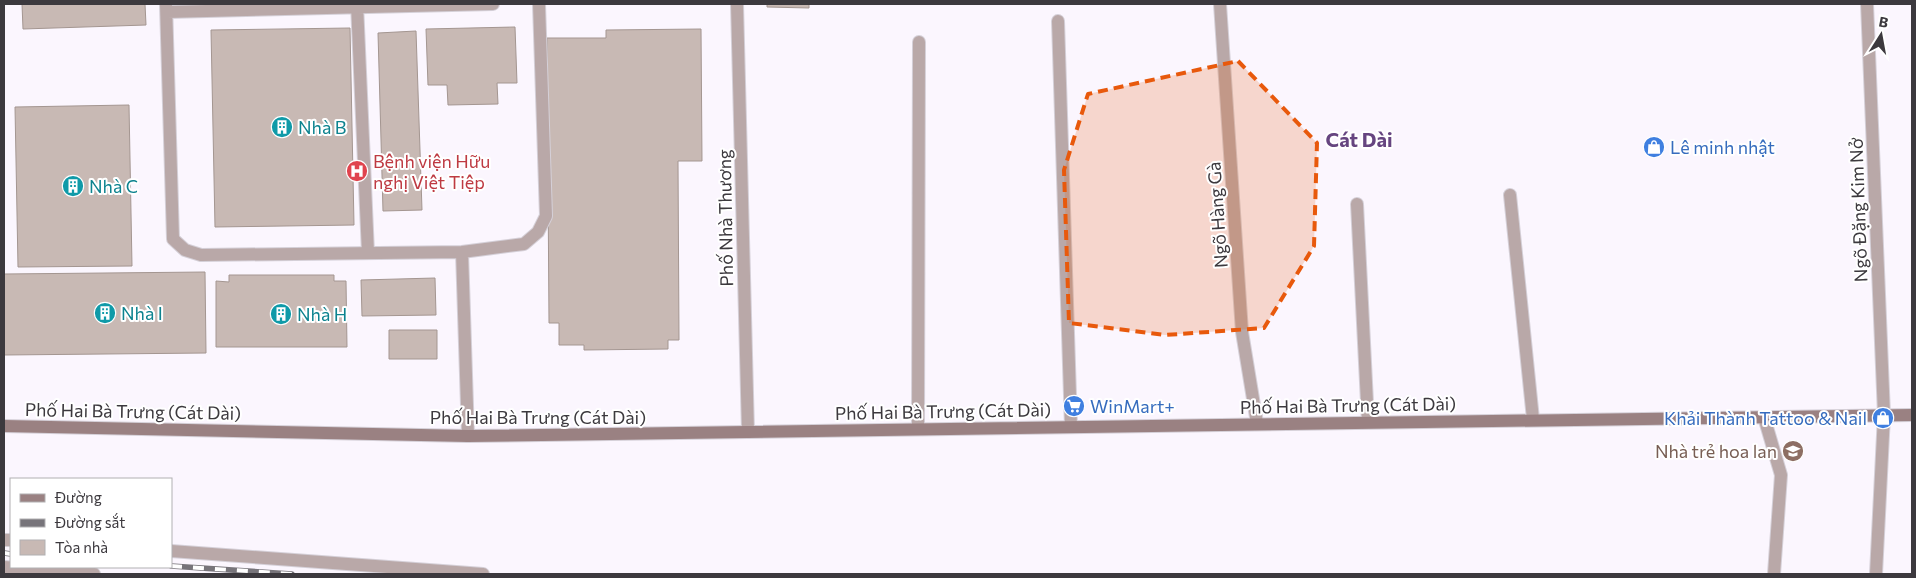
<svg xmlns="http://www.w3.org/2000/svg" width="1916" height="578" viewBox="0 0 1916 578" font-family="Commissioner,sans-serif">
<rect width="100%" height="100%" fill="#fbf6fe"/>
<path fill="#c8b9b4" stroke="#a49691" d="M22,4h123l1,21 -123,4z
M767,4h42v4l-42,-1z
M515,27l2,56h-20l1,21 -50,1 -1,-20h-19l-2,-56z
M350,28l4,197 -139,2 -4,-197z
M701,29l1,132h-24l1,179h-11v9l-84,1v-5h-25v-22h-10l-2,-285h59v-8z
M416,31l6,179 -39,1 -5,-178z
M129,105l3,161 -114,1 -3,-160z
M205,272l1,81 -202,2v-81z
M229,275h105v6h12l1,66h-131v-66l13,1z
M435,278l1,37 -74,1 -1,-36z
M389,330h48v29h-48z"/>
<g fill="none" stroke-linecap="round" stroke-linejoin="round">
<g stroke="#d5d0d8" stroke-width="14">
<path id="lane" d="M166,4l7,235 12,11 16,5 261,-3 62,-8 14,-12 8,-16 -7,-212
M357,4l11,249
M1220,4l22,328 15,91
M1867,4l17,411 -8,159
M167,12l326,-8
M1058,21l13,406
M1510,195l23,224
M1357,204l11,218
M462,252l6,184
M1764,417l17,58 -7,99
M918,428l1,-386
M4,540h7
M171,551l312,23
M4,567l90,7"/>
</g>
<g stroke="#d5d0d8" stroke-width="14">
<path id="street" d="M737,4l11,428"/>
</g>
<g stroke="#d5d0d8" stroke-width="14">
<path id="secondary" d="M4,426l464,10 1444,-21"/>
</g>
<use href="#lane" stroke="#b9a8a8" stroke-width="12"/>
<use href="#street" stroke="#b9a8a8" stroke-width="12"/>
<use href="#secondary" stroke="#9a8182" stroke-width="12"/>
<g stroke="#77747a" stroke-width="5.5">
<path id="rail" d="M4,553l7,1
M171,566l121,8"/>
</g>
<use href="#rail" stroke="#fff" stroke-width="4" stroke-dasharray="11" stroke-linecap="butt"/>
</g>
<path fill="#e8590c" fill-opacity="0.2" stroke="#e8590c" stroke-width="4" stroke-dasharray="10 6" stroke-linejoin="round" d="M1238,61l79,82 -3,103 -50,82 -99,7 -96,-12 -5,-153 24,-76z"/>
<defs>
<g id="building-disc" transform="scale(1.125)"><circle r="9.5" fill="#0f9aa8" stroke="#fff"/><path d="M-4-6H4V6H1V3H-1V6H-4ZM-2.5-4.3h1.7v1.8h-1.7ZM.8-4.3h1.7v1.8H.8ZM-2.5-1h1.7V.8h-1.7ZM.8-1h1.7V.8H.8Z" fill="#fff"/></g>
<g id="shop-disc" transform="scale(1.125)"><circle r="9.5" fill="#3f7fe0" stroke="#fff"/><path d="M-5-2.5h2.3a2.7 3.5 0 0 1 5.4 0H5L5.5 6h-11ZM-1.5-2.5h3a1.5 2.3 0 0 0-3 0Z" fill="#fff"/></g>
<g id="hospital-disc" transform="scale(1.125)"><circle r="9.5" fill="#e0444e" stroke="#fff"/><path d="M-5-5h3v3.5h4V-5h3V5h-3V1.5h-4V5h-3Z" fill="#fff"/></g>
<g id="supermarket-disc" transform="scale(1.125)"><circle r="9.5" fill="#3f7fe0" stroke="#fff"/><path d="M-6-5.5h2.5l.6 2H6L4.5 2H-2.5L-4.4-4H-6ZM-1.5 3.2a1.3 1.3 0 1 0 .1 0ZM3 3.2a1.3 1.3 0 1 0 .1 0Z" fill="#fff"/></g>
<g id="school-disc" transform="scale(1.125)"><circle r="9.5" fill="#8d6e63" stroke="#fff"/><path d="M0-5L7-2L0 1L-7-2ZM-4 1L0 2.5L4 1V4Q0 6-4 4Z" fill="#fff"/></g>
</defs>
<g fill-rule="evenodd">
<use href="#building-disc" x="282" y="127"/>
<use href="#shop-disc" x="1654" y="147"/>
<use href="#hospital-disc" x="357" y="171"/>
<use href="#building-disc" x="73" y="186"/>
<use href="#building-disc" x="105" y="313"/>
<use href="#building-disc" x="281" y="314"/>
<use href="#supermarket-disc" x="1074" y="406"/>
<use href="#shop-disc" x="1883" y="418"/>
<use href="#school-disc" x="1793" y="451"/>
</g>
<g text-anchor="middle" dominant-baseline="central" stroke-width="4" stroke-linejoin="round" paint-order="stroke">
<g font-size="18" fill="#0d838f" stroke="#fff" text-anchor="start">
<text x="298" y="127">Nhà B</text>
<text x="89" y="186">Nhà C</text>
<text x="121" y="313">Nhà I</text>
<text x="297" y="314">Nhà H</text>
</g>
<g font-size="18" fill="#366cbe" stroke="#fff" text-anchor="start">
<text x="1670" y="147">Lê minh nhật</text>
<text x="1090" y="406">WinMart+</text>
<text x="1867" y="418" text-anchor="end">Khải Thành Tattoo &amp; Nail</text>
</g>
<g font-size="18" fill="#be3a42" stroke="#fff" text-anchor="start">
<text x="373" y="161">Bệnh viện Hữu<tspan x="373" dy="21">nghị Việt Tiệp</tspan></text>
</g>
<g font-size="18" fill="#3c393e" stroke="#fff">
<text transform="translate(1858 210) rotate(-92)">Ngõ Đặng Kim Nở</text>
<text transform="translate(1217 215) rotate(-94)">Ngõ Hàng Gà</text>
<text transform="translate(725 218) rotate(-91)">Phố Nhà Thương</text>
<text transform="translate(1348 405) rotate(-1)">Phố Hai Bà Trưng (Cát Dài)</text>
<text transform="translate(133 411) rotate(1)">Phố Hai Bà Trưng (Cát Dài)</text>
<text transform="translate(943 411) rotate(-1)">Phố Hai Bà Trưng (Cát Dài)</text>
<text x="538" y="417">Phố Hai Bà Trưng (Cát Dài)</text>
</g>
<g font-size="18" fill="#785e54" stroke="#fff" text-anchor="end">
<text x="1777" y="451">Nhà trẻ hoa lan</text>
</g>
<g font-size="20" font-weight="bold" fill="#664580" stroke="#fff">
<text x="1359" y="139">Cát Dài</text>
</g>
</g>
<rect width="1916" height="578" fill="none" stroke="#3c393e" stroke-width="10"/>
<rect x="10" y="478" width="162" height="90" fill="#ffffff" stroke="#b1b0b2"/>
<rect x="20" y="494" width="25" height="8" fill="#9a8182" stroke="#b1b0b2"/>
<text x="55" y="503" font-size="15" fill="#3c393e">Đường</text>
<rect x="20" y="519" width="25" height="8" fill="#77747a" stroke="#b1b0b2"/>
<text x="55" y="528" font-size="15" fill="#3c393e">Đường sắt</text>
<rect x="20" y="540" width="25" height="15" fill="#c8b9b4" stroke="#b1b0b2"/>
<text x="55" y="553" font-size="15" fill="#3c393e">Tòa nhà</text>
<g transform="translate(1881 35) rotate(11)" stroke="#ffffff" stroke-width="4" paint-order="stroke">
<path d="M0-4L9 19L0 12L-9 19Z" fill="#3c393e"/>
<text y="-8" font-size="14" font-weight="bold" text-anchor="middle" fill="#3c393e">B</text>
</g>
</svg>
